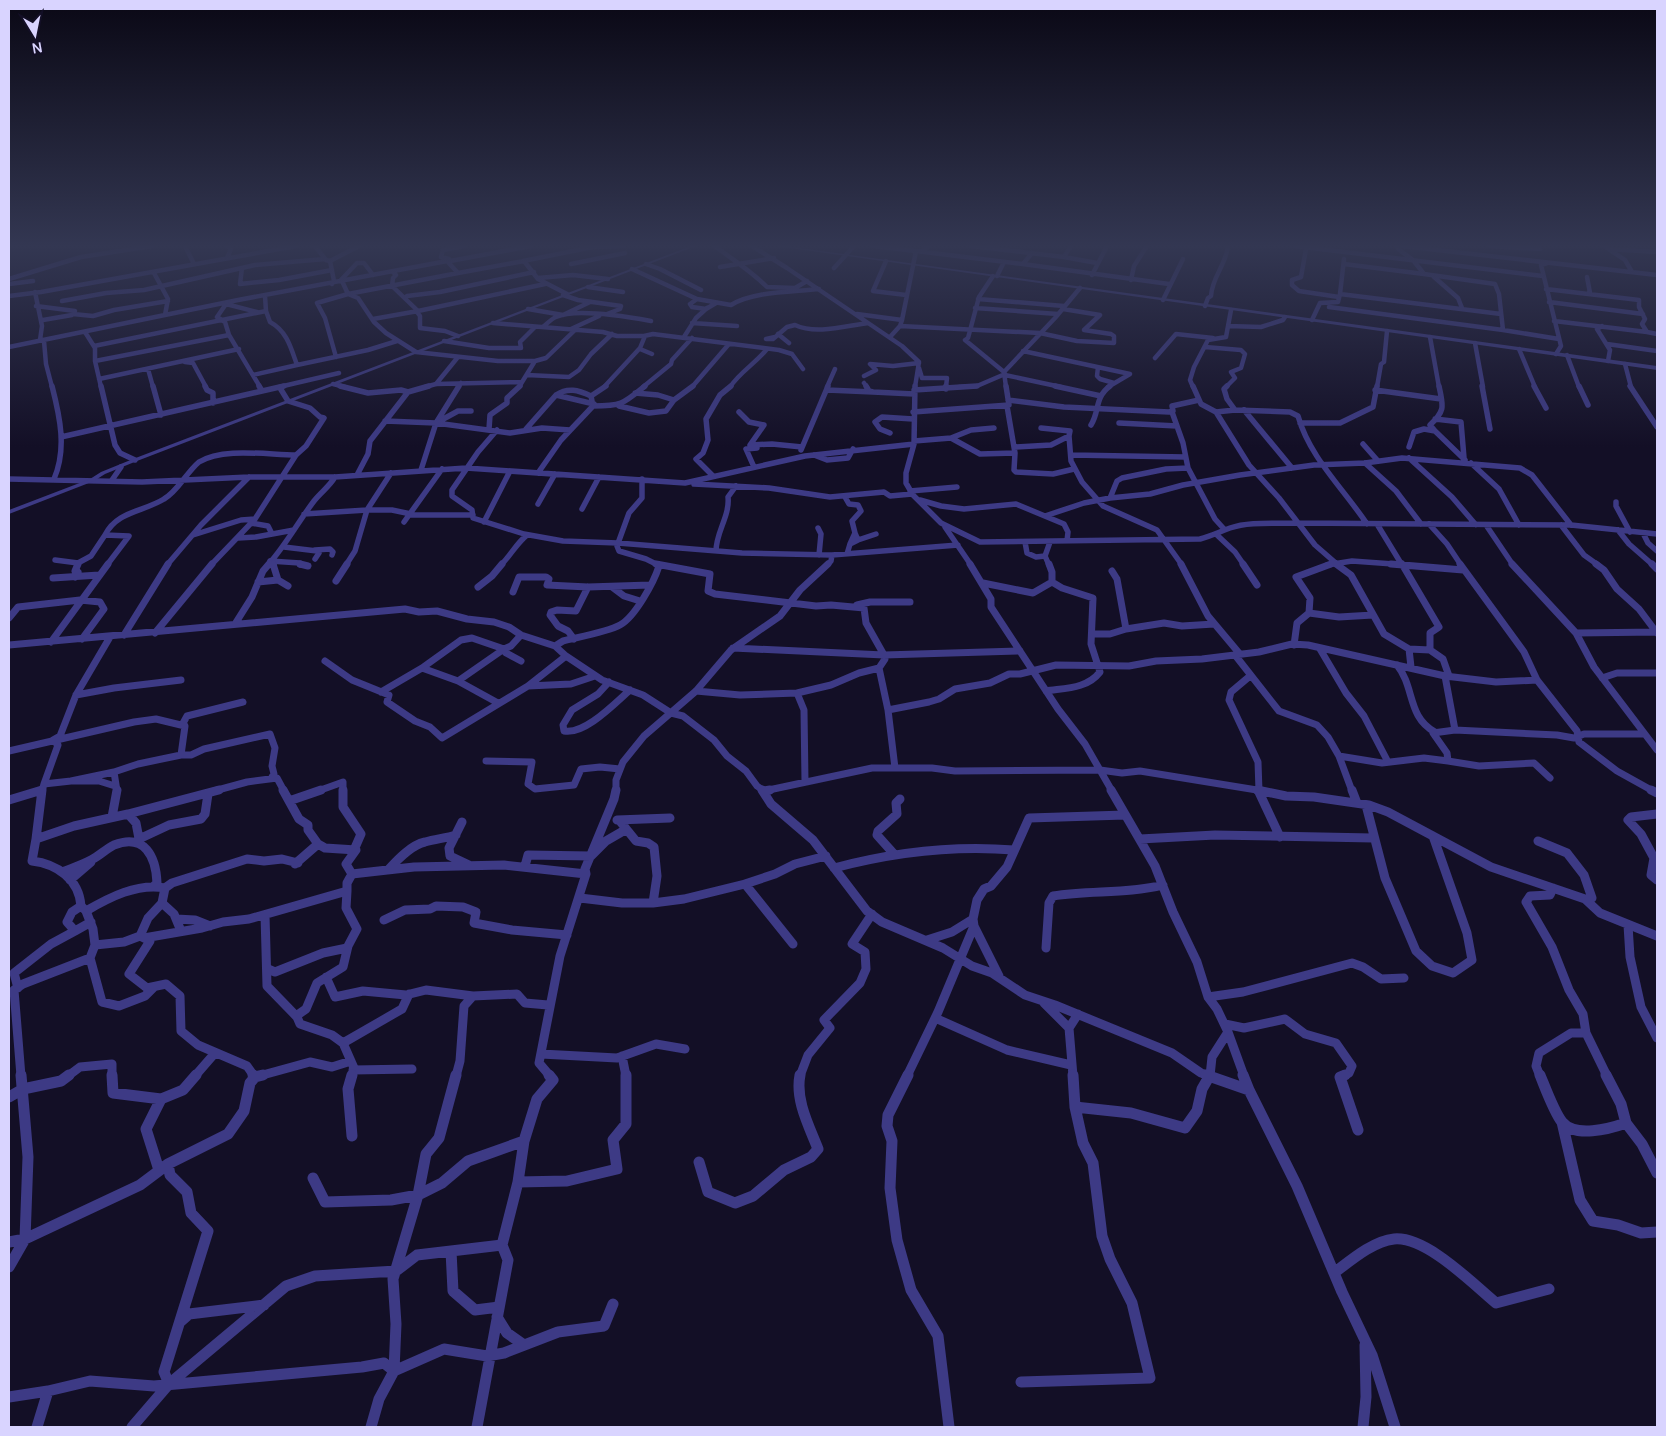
<svg xmlns="http://www.w3.org/2000/svg" width="1666" height="1436" viewBox="0 0 1666 1436" font-family="Manrope,sans-serif">
<rect width="100%" height="100%" fill="#130f26"/>
<g fill="none" stroke-linecap="round" stroke-linejoin="round">
<path stroke="#3d3a85" stroke-width="4.5" d="M185,246l9,18
M227,246l4,3 -4,9
M315,246l11,14 4,1 4,20 -2,3
M715,246c18,14 36,25 52,41l28,1 12,-7
M752,246l35,22 115,78 17,16 -4,25
M873,246l43,5h6l7,-5
M971,246l93,11 7,-11
M1295,246l248,30
M1397,246l1,3 15,11 11,14 71,10 4,10 4,36 56,9
M1402,246l255,29
M1490,246l50,3
M1604,246l21,14 7,12
M1306,249l-5,28 -9,3v5l7,6 40,6
M1609,249l48,3
M1064,257l33,6
M449,259l-8,-2 2,-7 21,-4
M330,261l29,-15
M450,261l81,-15
M523,261l70,-14 31,-1
M886,261l-13,30 33,4
M1547,263l-6,2 20,81 -5,8
M571,264l54,-11
M646,264l14,5 41,21
M1023,264l146,20
M1344,264l80,10
M720,267l54,-9
M242,268l-2,16 39,-4 53,-10
M834,268l20,-22
M632,269l65,30 -7,5 2,3 14,2 10,-6
M154,273l14,26 -3,16
M1092,275l15,-29
M993,276l-14,21 -11,41 -3,2 39,32 2,15
M997,276l7,-14
M1433,276l25,22 4,10
M1587,277l3,16
M538,278l35,-3 35,4
M9,279l72,-22 71,-11
M1131,280l3,-14 13,-20
M340,281l17,-18h7l9,12
M342,281l6,13 10,4 16,24 12,11 30,19 82,9h37l11,-3 29,-28
M9,284l24,-3
M588,287l35,5
M1546,289l93,11v7l6,12 -3,5 5,8 -93,-11
M35,292l7,34 -2,14 4,1 2,23 6,23
M1340,294l4,-35
M563,295l15,5 43,6 -1,3 -13,5
M9,296l32,-4 255,-46
M265,296l1,15 4,11c17,9 21,26 27,43l71,-15 29,-9
M407,296l33,-4 94,-20
M697,299l34,6c22,-14 62,-13 88,-16
M978,299l86,7
M1163,300l20,-41
M62,301l44,-8 38,-3 111,-25 70,-6
M1549,302l94,12
M224,304h2l-9,13 8,5 4,13 31,52
M226,304l31,8
M36,306l39,5 -3,4 -29,5
M1205,306l3,-8 3,-2c1,-19 15,-31 17,-50
M1329,307l174,23
M975,308l83,6
M528,309l35,6 27,-13
M418,311l127,-27
M417,312l3,4v12l25,3 13,5
M73,314l20,2 21,-6 54,-9
M857,314l45,6
M373,319l45,-8 -26,-25 1,-8 3,-3 -3,-3
M1312,320l8,-17 18,-1 2,-8 161,20
M493,323l110,9 14,4h28l-5,12 -36,39
M692,323l45,3
M900,326l140,7 37,8 37,2v-7l-3,-2 -27,-4 16,-15 -37,-6
M1228,326l33,1 22,-7 2,-3
M1602,326l-5,3 13,21 -2,11
M543,327c4,-3 8,-8 13,-10 19,-9 73,0 95,4
M571,329l28,-13
M85,332l10,16v13l6,26
M1647,332l10,2
M778,334l11,9
M644,336l9,-2 126,16 13,4 11,15
M684,337l12,-19 11,-10
M775,337l-9,2h7l14,-12 8,-2c21,10 50,1 73,-2
M890,337l10,-11 2,-6 14,-69 107,13 9,-11
M1430,337l9,50
M444,341l45,7h32l-1,-6 15,-15
M1475,343l8,44
M1607,344l50,7
M94,346l172,-35
M9,347l229,-47 209,-39 11,12 66,-12 14,18 29,15
M1205,347l36,3 4,4 -4,14 -10,4 4,6 -9,9
M640,349l12,5
M1519,349l16,38
M1023,351l107,23 -22,13
M1567,355l12,32
M336,357l-11,-39 -8,-15 31,-9 110,-21
M1155,358l21,-24 37,4
M95,361l134,-26
M185,362l8,1 13,24
M1625,364l6,23
M1098,367l-1,9 3,3 14,4
M919,368l3,10h25l-1,9
M148,369l5,18
M1004,372l51,-54 25,-30
M253,375l44,-10
M527,375l42,2 10,-7 12,-16 21,-20
M1005,375l56,12
M864,376l12,-6 -6,-6 23,2 26,-3
M99,379l140,-30
M864,383l3,4
M333,384l12,3
M436,384l22,-27
M279,387l60,-14
M425,387l11,-3 85,-2
M458,387l3,-4
M519,387l16,-26
M643,387l28,-23 1,-4 20,-22
M692,387l37,-43
M730,387c11,-16 25,-23 37,-38
M827,387l8,-18
M959,387l18,-1 28,-12
M1193,387l-3,-7 4,-13 14,-27 18,-3 5,-27
M1377,387l4,-23 3,-2 3,-31"/>
<path stroke="#3d3a85" stroke-width="5.5" d="M52,386c8,31 15,63 2,93
M101,386l14,59 5,8 15,7
M153,386l8,29
M205,386l2,4 6,3v10
M259,386l3,5
M340,386l28,7 33,-3 7,2 21,-6
M866,386l3,5 4,1 41,2
M915,386l-1,58 -8,29v10l7,12 28,28 39,19 220,-3c11,-3 19,-7 30,-11 20,-7 46,-4 67,-5l274,2 86,9
M1055,386l46,10
M1193,386l8,18 15,8 33,53 30,33 36,47 23,20
M1482,386l8,43
M1534,386l12,22
M1579,386l9,19
M1630,386l27,41
M946,389v-3
M827,390l46,2
M914,390l63,-4
M1375,390l66,9
M591,396c-13,-6 -23,-9 -35,-1l38,9
M674,400l19,-14
M1008,400l56,7 105,5 4,-1 -1,-5 27,-6
M593,406l-2,-10 15,-10
M619,406l30,7 17,-2 8,-11 -16,-5 -23,-2
M1007,406l8,47 -1,17 2,2 37,2 21,-5
M1235,410l55,2 8,4c12,42 45,72 69,108
M1244,410l48,58
M739,412l10,10 15,3 -14,20 22,-1 30,3
M913,412l96,-7 -3,-19
M1216,412l19,-2 -8,-11 -3,-10 3,-3
M1435,419l26,3 3,36
M385,421l51,2 74,10 32,-5 28,2
M436,423l22,-12h13
M1119,423l58,3
M1300,423h40l33,-16 4,-21
M1091,425c9,-14 3,-27 19,-39
M994,428l-23,2 -20,8 29,16 35,-1
M489,429l1,-14 17,-12v-5l13,-12
M526,429l30,-34
M497,430l-19,22 -26,38v6l20,14 1,8 51,16 39,7 55,2 124,10 90,2
M1435,431l30,29
M890,433l-10,-4 -5,-7 7,-5 31,2
M1069,436l2,25 11,21 21,24 54,24 25,35
M61,437l223,-51
M914,441l37,-3
M1363,444l15,17
M1014,447l37,-2 18,-9 1,-5 -29,-3
M1409,447l5,-15 10,-3 11,2 -5,-6c16,-15 13,-19 9,-39
M801,450l27,-64
M814,455l13,5 21,-2 5,-9
M1071,455l114,2
M1409,458l43,39 24,28
M1365,463l31,28 25,33
M1471,463l28,26 20,36
M754,467l-8,-18 11,-1
M1188,468l27,51 9,10
M421,470l15,-47 23,-37
M538,473l23,-33 32,-34c29,0 30,-2 52,-20
M357,475l11,-21 2,-13 38,-49
M713,476l-17,-17 7,-6 5,-13 -2,-21 14,-24 11,-9
M9,479l133,3 107,-5h86l131,-9 219,15 120,-27 109,-12
M642,479v19l-13,15 -12,33 2,5 27,8 12,6
M112,480l9,-13
M694,484l75,4 61,9 54,-5 6,4 22,-2
M910,491l47,-4
M845,497l4,7 9,1 3,6 -9,10 3,12
M1110,498l40,-4 33,-9 57,-10 74,-10 51,-2 37,-5 118,10 12,7 39,50
M920,500l21,6 23,3 52,-5 48,20 4,8 -1,9
M1616,502v4l14,26
M538,504l17,-30
M582,509l17,-32
M304,514l63,-4 24,-37
M410,515h63
M1045,516l39,-13 26,-5 7,-17 5,-3 44,-9 22,-1 -5,-25 -11,-31
M404,522l38,-53
M484,522l26,-51
M251,523l17,3 4,8
M1377,524l25,41
M1429,524l18,20 14,21
M1486,525l27,40
M1561,525l23,30 14,10
M945,527l26,38
M818,528l3,6 -2,21
M1618,530l11,14 24,21
M855,533l3,7 -8,4z
M1643,533l5,10 9,8
M193,535l48,-15 14,-1
M1217,535l18,17 9,13
M238,538l18,-1 38,-7
M858,540l18,-6
M1025,542l2,11 9,4 9,-1
M284,547l33,4 2,2 -4,6
M315,550l15,-1 3,3 -1,3
M716,551c0,-19 14,-35 12,-54l8,-11
M847,554l3,-10
M55,560l23,3
M270,561l30,2v2h4
M270,561l4,4
M77,565l1,-2 13,-7 14,-21
M107,565l22,-29 -24,-1c12,-24 38,-23 59,-36 14,-8 22,-26 35,-37 24,-15 69,-7 97,-7
M167,565l34,-40 48,-48
M211,565l44,-46 41,-64 10,-9 18,-28 -4,-1 -10,-9 -22,-7 -8,-13
M268,565c18,-20 30,-43 46,-64 7,-9 15,-14 21,-24
M346,565l9,-14 12,-41h25l19,4
M501,565c10,-10 15,-21 26,-30
M827,565l4,-4 1,-6 126,-10
M1049,565l-4,-9 5,-14
M1327,565l25,-4 55,4"/>
<path stroke="#3d3a85" stroke-width="7" d="M273,564l5,16
M300,564l8,2
M656,564l54,10 -2,17 7,3 101,12 15,-1 33,3 2,15 18,32 -151,-7
M970,564l21,35v8l67,102 27,35 27,47
M1181,564l27,52 31,37
M1243,564l14,21
M1336,564l15,11 33,59 25,15 2,18
M1391,564l72,6
M1402,564l37,63 -9,6v17l-21,-1
M1460,564l64,88 13,28 40,51 2,11 38,29 36,20
M1512,564l64,69 18,34 63,83
M1596,564l8,6 13,19 22,20 18,24
M1652,564l5,5
M75,577l3,-5 -3,-1 3,-7
M53,578l46,-3
M336,581l11,-17
M258,582l20,-2 10,6
M983,583l50,10 19,-11
M478,587l14,-11 10,-12
M612,587l12,9 16,5
M513,592l6,-15h27l3,2 -2,6 41,2 62,-2
M857,605l13,-3h40
M1309,613l30,4 34,-2
M9,618l9,-11 62,-7 20,2 4,7 -22,30
M235,624l17,-27 11,-26 6,-7
M1126,629l38,-6 18,3 32,-2
M155,633l57,-69
M1576,633l81,-1
M1092,634h18l16,-5 -9,-50 -5,-8
M124,635l44,-71
M521,635l-10,11 -7,3 2,4 15,8
M472,638l32,11 -46,32 -36,-13 39,-28z
M574,639l-6,-8 -10,-5 -8,-11 1,-3 6,-2 19,1 12,-24
M51,642l57,-78
M9,645l396,-36 14,3 18,-1 30,8 27,3 15,5 12,8 34,11 11,10 36,24 41,15 28,18 12,3 31,24 13,16 19,15 11,15 7,5
M1294,645l3,-22 12,-10 1,-15 -14,-21 35,-13
M555,646l8,-5c16,-4 44,-9 57,-16 15,-8 34,-43 39,-59
M1320,649l26,44 18,23 24,46
M1430,650l13,9 6,17
M1235,655l44,56 38,14 11,12 11,19 43,7 42,-5 24,3 -1,-8 -14,-20 22,-3 102,5 17,3 10,-4h60
M566,656l-38,30 43,-2 24,-8
M325,661l27,19 37,15 -2,7 28,19 15,6 12,11 86,-52
M1397,665c18,22 10,52 38,67
M879,668l9,42
M1250,676l-19,16 -2,8 29,62 1,29
M1445,676l51,6 41,-2
M1602,678l15,-5h40
M458,681l40,22
M609,682l-11,12 -26,16 -9,15 1,6c21,4 51,-28 66,-41
M696,691l44,4 57,-2 34,-8 28,-12 20,-5 6,-9 -1,-4 136,-4
M1046,691c19,-3 41,-2 54,-19l-9,-28 2,-46 -31,-10 -10,-6v-10l-3,-8
M381,692l41,-24
M797,693l7,17 1,72
M76,695l38,-7 67,-8
M182,725l5,-9 56,-14
M9,751l125,-29 22,-3 29,7 -4,29
M1339,756l13,35
M486,761l46,1 -4,22 7,5 39,-4 7,-16 19,-2 20,2
M1448,761l31,5 55,-3 16,15
M895,768l-7,-58 41,-8 10,-3 16,-10 35,-6 19,-9h11l36,-9 73,1 27,-5 46,-2 57,-7 33,-8 16,1 137,31 10,54
M114,772l-43,9h28l16,5
M44,784l14,-39 -5,-5 7,-4 16,-41 34,-58
M39,791l3,-1
M42,791l2,-7 27,-3
M117,791l-3,-19 24,-8 43,-9h10l13,-6 66,-15 5,14 -3,18 2,8 -2,3
M214,791l33,-9 30,-4 7,13
M318,791l25,-9v9
M616,791v-11l7,-18 21,-26 52,-45 35,-41 49,-34 20,-26 28,-26
M764,791l108,-23h60l23,3 145,-1 22,3 18,-2 123,20"/>
<path stroke="#3d3a85" stroke-width="9" d="M283,790l16,29 9,6v5l10,14 -23,20
M343,790v17l18,27 -7,16
M762,790l9,14 42,36 54,71 15,11 61,26 29,18 20,7 33,22 30,10 117,48 29,20 9,3
M1111,790l44,76 18,46 24,50 11,35 9,12 11,23 16,44
M1257,790l29,6 28,1 55,8 19,7 103,55 94,32 15,14 57,23
M1258,790l22,47
M1352,790l5,13
M1651,790l6,3
M764,791l6,-1
M9,800l33,-10
M289,801l32,-11
M1366,805l19,73 31,73 16,15 21,7 19,-13 -5,-27 -34,-97
M128,814l91,-24
M1657,814l-26,3 -3,3 13,14 13,24 -3,17 6,5
M112,817l5,-27
M617,820l53,-2
M619,820l17,21 12,2 6,4 3,29 -4,27
M462,822l-13,26 1,8 19,9
M36,839l6,-49
M139,839l30,-14 32,-6 4,-5 3,-20
M1140,839l75,-4 158,3
M1538,841l29,12 17,22 8,23 -7,1
M318,844l7,4 31,2 -10,14 6,10
M894,854l-17,-19 1,-4 19,-17 -1,-11 4,-4
M525,866l3,-11 63,1 15,-15 19,-11
M834,868c60,-16 118,-23 180,-18
M388,870c9,-10 23,-25 37,-28 11,-3 21,-4 31,-7
M62,872c10,-4 20,-7 29,-12 8,-4 15,-11 23,-15 31,-12 42,12 43,38l-4,4
M70,880l21,-18
M745,884l48,60
M165,888l7,-5 75,-24 17,2 18,-2 16,4
M1553,888l-3,7 -20,1 -4,6 26,45 17,43 14,24 3,19
M580,898l42,5h31l31,-4 61,-15 30,-10 20,-10 31,-8
M81,906c-2,-27 -24,-42 -49,-45l4,-22 38,-13 54,-12 8,9 4,21
M84,909l-3,-3 -9,6 -5,10 8,9 16,-9
M265,915l2,71 30,31 3,7 32,11 11,8 11,25 -2,8
M176,919l19,1 15,6
M384,920l21,-10 25,-1 6,-3 27,1 13,5 -2,11 38,7 55,5
M1628,925l2,32 11,50 16,31
M974,926l25,50
M181,931l-7,-17 -12,-11 -14,15 -8,18 4,2 58,-10 21,-6 26,-3 98,-28v-8l5,-9 62,-7 90,-2 82,9 -1,-5 29,-70 2,-9
M140,936l-16,6 -29,3 -2,-16 -7,-18c24,-14 51,-28 79,-23l-3,15
M144,938l6,3 -21,33 18,14 19,-4 14,12 1,35 17,14 49,21 7,10
M927,940l25,-8 21,-13
M95,945l-5,13 12,44 17,4 26,-10 9,-9
M1046,948l3,-45 4,-7c37,-6 74,-2 110,-11
M268,969l7,3 48,-19 24,-5
M326,977l9,20 28,-6 43,4 20,-5 47,6 44,-2 8,9 23,2
M18,988l-4,-15 37,-29 24,-13
M1208,997l35,-5 109,-29 11,4 18,12 23,-1
M1044,1003l25,25
M296,1016l10,-7 11,-26 26,-16 5,-21 9,-17 -11,-21 1,-17
M935,1018l72,32 64,15
M1225,1024l19,4 41,-9 20,15 31,9 16,23 -3,7 -7,3
M1586,1033l21,43
M343,1043l59,-34 7,-15
M541,1054l76,4 39,-14 29,5
M622,1056l4,20
M353,1070l59,-1
M21,1076l-7,-86 9,-6 67,-26
M68,1076l12,-9 32,-3v12
M195,1076l20,-23
M259,1076l51,-14 22,5 19,-6
M456,1076l4,-15 4,-55 9,-10
M550,1076l-11,-13 21,-107 26,-82
M800,1076l8,-21 22,-27 -6,-8 36,-37 6,-14 -1,-17 -13,-8 20,-30
M907,1076l31,-64 36,-86 -1,-7 4,-19 7,-11 7,-3 16,-19 22,-49 96,-3
M1073,1076l-4,-48 9,-14
M1210,1076l2,-19 16,-25
M1540,1076l-4,-10 3,-13 32,-20h15"/>
<path stroke="#3d3a85" stroke-width="11" d="M112,1075l1,18 48,6
M253,1075l2,2 8,-2
M908,1075l-20,40 -1,11 5,15 -2,47 7,52 14,50 27,46 11,91
M1206,1075l43,15
M1243,1075l6,15 48,96 45,106 30,63 23,72
M1345,1075l-5,2 18,53
M1540,1075c5,12 14,37 22,47 13,16 47,7 64,1l-5,-19 -15,-29
M9,1097l14,-8 38,-8 8,-6
M1075,1107l56,6 54,15 12,-17 5,-22 8,-14
M1562,1122l18,78 13,21 25,4 23,8 16,-1
M1626,1123l16,21 15,29
M352,1136l-4,-47 4,-14
M699,1162l9,30 27,11 18,-7 31,-26 27,-13 7,-8c-9,-23 -23,-49 -18,-74
M168,1164l2,11 17,17 4,21 17,18 -44,141 5,12
M159,1170l-13,-41 15,-30 22,-9 13,-15
M313,1178l12,24 66,-2 27,-5 24,-12 26,-22 56,-20
M518,1182l49,-1 50,-12 -4,-29 13,-16v-49
M9,1242l16,-3 115,-54 28,-21 60,-30 16,-23 6,-28 5,-6
M451,1251l2,40 22,19 24,-3
M9,1267l16,-28 3,-82 -7,-82
M1334,1273c16,-12 39,-32 60,-34 32,-3 78,44 102,64l53,-14
M497,1317l10,16 17,12
M181,1321l8,-7 75,-9
M1021,1382l129,-4 -18,-75 -22,-44 -8,-23 -9,-73 -10,-20 -8,-36 -2,-32
M9,1397l39,-6 42,-10 64,5 208,-19 22,-4 10,8 50,-22 43,7 17,-3 54,-21 46,-6 9,-22
M37,1427l11,-36
M132,1427l37,-43 117,-98 29,-10 81,-5 21,-16 85,-10
M371,1427l8,-28 15,-28 2,-47 -3,-45 25,-84 8,-41 13,-16 17,-63
M477,1427l31,-167 -6,-15 16,-63 6,-41 13,-42 16,-19 -4,-5
M1363,1427l3,-30 -1,-52"/>
<path fill="#3d3a85" fill-rule="evenodd" d="M691,246h5l-559,215 -32,13 -11,7 -85,33v-4l81,-31 11,-7 32,-13z
M776,246h9l872,120v4z"/>
</g>
<linearGradient id="sky" x2="0" y2="1"><stop stop-color="#0a0815"/><stop offset="0.55" stop-color="#333752"/><stop offset="1" stop-color="#333752" stop-opacity="0"/></linearGradient>
<rect width="1666" height="447" fill="url(#sky)"/>
<rect width="1666" height="1436" fill="none" stroke="#d9d4ff" stroke-width="20"/>
<g transform="translate(35 35) rotate(170)" stroke="#130f26" stroke-width="4" paint-order="stroke">
<path d="M0-4L9 19L0 12L-9 19Z" fill="#d9d4ff"/>
<text y="-8" font-size="14" font-weight="bold" text-anchor="middle" fill="#d9d4ff">N</text>
</g>
</svg>
